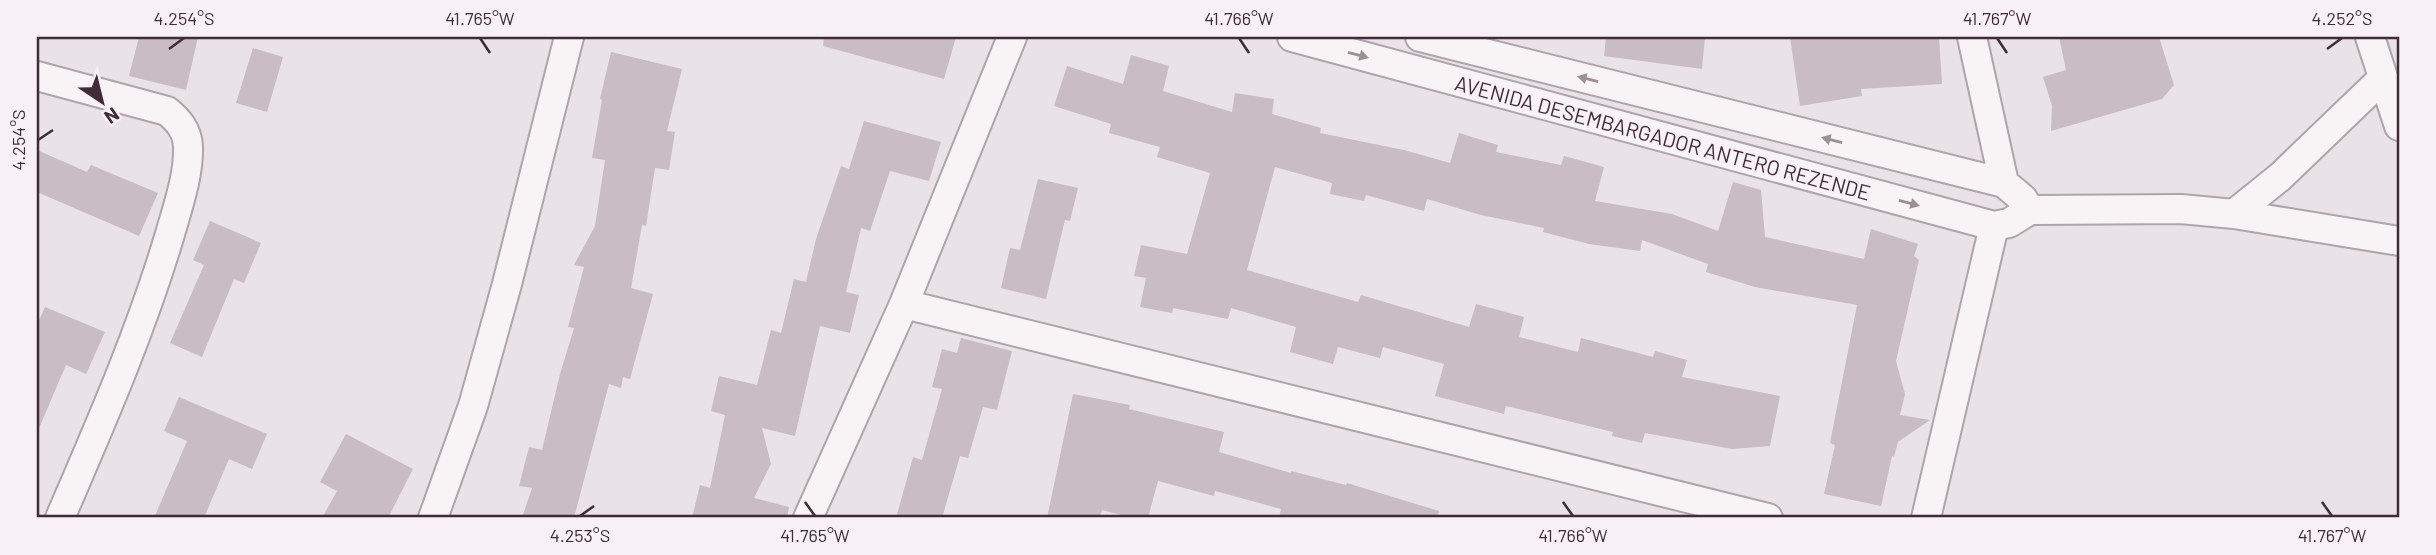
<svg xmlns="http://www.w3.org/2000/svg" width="2436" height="555" viewBox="0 0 2436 555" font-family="Barlow,sans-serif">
<rect width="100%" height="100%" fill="#e9e2e7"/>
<path fill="#c9bcc4" d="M139,37h59l-12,53 -57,-14z
M824,37h132l-12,42 -121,-33z
M1606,37h99l-3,32 -98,-13z
M1790,37h149l3,47 -81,5 1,7 -62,10z
M2059,37h100l15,48 -12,14 -111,32 1,-25 -9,-29 23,-7z
M253,48l30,9 -16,55 -31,-9z
M611,52l71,17 -15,62 8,1 -6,38 -14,-2 -9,58 -4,-1 -11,63 22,6 -23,85 -7,-2 -2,11 -12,-4 -35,134h-52l10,-30 -13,-2 10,-39 13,3 18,-76 14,-46 -6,-1 16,-60 -10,-2 21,-39 10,-66 -13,-2 10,-58 -2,-1z
M1131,55l38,11 -6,25 69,21 3,-19 39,6 -2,15 49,14 -1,5 84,17 46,13 9,-30 39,12 -2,7 65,13 3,-9 40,11 -9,34 77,13 46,17 15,-49 28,8 4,47 99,22 7,-30 47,15 -4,12 5,4 -23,101 9,33 -5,21 30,5 -32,22 -4,15 -2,-1 -11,50 -57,-12 11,-49 -5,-2 27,-138 -102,-18 -49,-15 2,-8 -66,-24 -2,11 -51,-7 -46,-12 1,-4 -63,-13 -54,-16 -3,12 -58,-16 -2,6 -34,-7 2,-11 -57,-16 -28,103 111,32 3,-7 108,32 7,-23 48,13 -5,20 59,15 3,-14 72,19 2,-6 32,9 -5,17 98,19 -10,50 -38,3 -87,-16 -3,10 -30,-7 1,-4 -107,-26 -2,8 -69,-18 9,-32 -61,-17 -3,11 -42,-11 -5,17 -43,-12 6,-25 -65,-19 -3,11 -55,-11 -1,5 -32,-6 6,-29 -12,-2 7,-31 46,9 23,-81 -53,-16 3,-10 -51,-14 2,-9 -57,-18 13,-40 56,18z
M864,121l77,21 -12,39 -39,-10 -20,60 -9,-3 -15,64 13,3 -9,38 -30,-7 -25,110 -33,-8 9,36 -17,34 35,9 -2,11h-95l8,-33 10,3 15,-73 -14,-4 8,-35 38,9 14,-55 10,3 13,-54 12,3 10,-43 25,-73 8,3z
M37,150l50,22 4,-7 67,28 -19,43 -102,-44z
M1038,179l40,9 -8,33 -5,-1 -19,79 -45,-11 9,-40 10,2z
M210,221l51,22 -17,40 -10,-4 -32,78 -32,-14 34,-78 -11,-5z
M45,307l60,25 -19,42 -20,-9 -29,68v-108z
M961,338l51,13 -15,59 -14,-3 -15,51 -8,-2 -18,62h-46l17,-61 9,3 20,-71 -10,-2 10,-38 15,4z
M1073,394l57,11 -1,4 95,23 -5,20 72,21v-2l55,14 1,-2 92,28 -2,7h-158l2,-9 -66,-18 -1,5 -56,-15 -10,37h-15l-31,-8 -2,8h-53z
M179,397l88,37 -15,35 -23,-10 -25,59h-50l33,-77 -23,-10z
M346,434l67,35 -25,49h-66l15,-27 -17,-9z"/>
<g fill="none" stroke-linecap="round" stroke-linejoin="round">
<g stroke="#b0a4ac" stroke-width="32">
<path id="street" d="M1292,37l702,189 15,-3 21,-13 151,-1 53,5 165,27
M1420,37l584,146 19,16 7,11
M1972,37l32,146
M2370,37l29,89
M37,76l130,35c11,9 20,19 21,35 1,29 -10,60 -18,88 -29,98 -70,191 -110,284
M2234,214l46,-37 103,-99
M904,304l864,214
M433,518l40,-112 34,-122 62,-247
M808,518l96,-214 108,-267
M1926,518l68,-292"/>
</g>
<use href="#street" stroke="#f8f4f6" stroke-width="28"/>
</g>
<defs><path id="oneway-solid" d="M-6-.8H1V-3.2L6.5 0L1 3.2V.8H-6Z" transform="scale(1.75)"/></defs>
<g fill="#9c9097">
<use href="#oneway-solid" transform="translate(1358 55) rotate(15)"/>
<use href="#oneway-solid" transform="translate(1588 79) rotate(-166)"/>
<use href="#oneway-solid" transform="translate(1832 140) rotate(-166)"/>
<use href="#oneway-solid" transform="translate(1909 203) rotate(15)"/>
</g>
<path fill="none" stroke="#402b38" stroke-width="2.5" d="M480,38l10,15M1239,38l10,15M1997,38l10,15M169,49l15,-11M2327,49l15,-11M38,140l15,-10M805,502l10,14M1563,502l10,14M2322,502l10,14M580,516l14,-10"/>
<g text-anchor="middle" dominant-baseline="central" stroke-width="5" stroke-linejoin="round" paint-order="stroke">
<g font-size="21" fill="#402b38" stroke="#f7f1f5">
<text transform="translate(1663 137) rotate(15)">AVENIDA DESEMBARGADOR ANTERO REZENDE</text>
</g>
</g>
<rect width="2436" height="555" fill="none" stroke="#f7f1f5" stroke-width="77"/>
<g transform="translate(102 102) rotate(145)" stroke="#f7f1f5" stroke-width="5" paint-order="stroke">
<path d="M0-5L12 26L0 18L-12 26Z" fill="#402b38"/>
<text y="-10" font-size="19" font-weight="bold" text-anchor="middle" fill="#402b38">N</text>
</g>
<rect x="38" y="38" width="2360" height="478" fill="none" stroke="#402b38" stroke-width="2.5"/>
<g font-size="18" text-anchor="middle" fill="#402b38">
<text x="184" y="25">4.254°S</text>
<text x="480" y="25">41.765°W</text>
<text x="1239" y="25">41.766°W</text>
<text x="1997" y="25">41.767°W</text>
<text x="2342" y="25">4.252°S</text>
<text transform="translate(19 140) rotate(-90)" y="6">4.254°S</text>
<text x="580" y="542">4.253°S</text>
<text x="815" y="542">41.765°W</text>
<text x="1573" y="542">41.766°W</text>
<text x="2332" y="542">41.767°W</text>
</g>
</svg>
